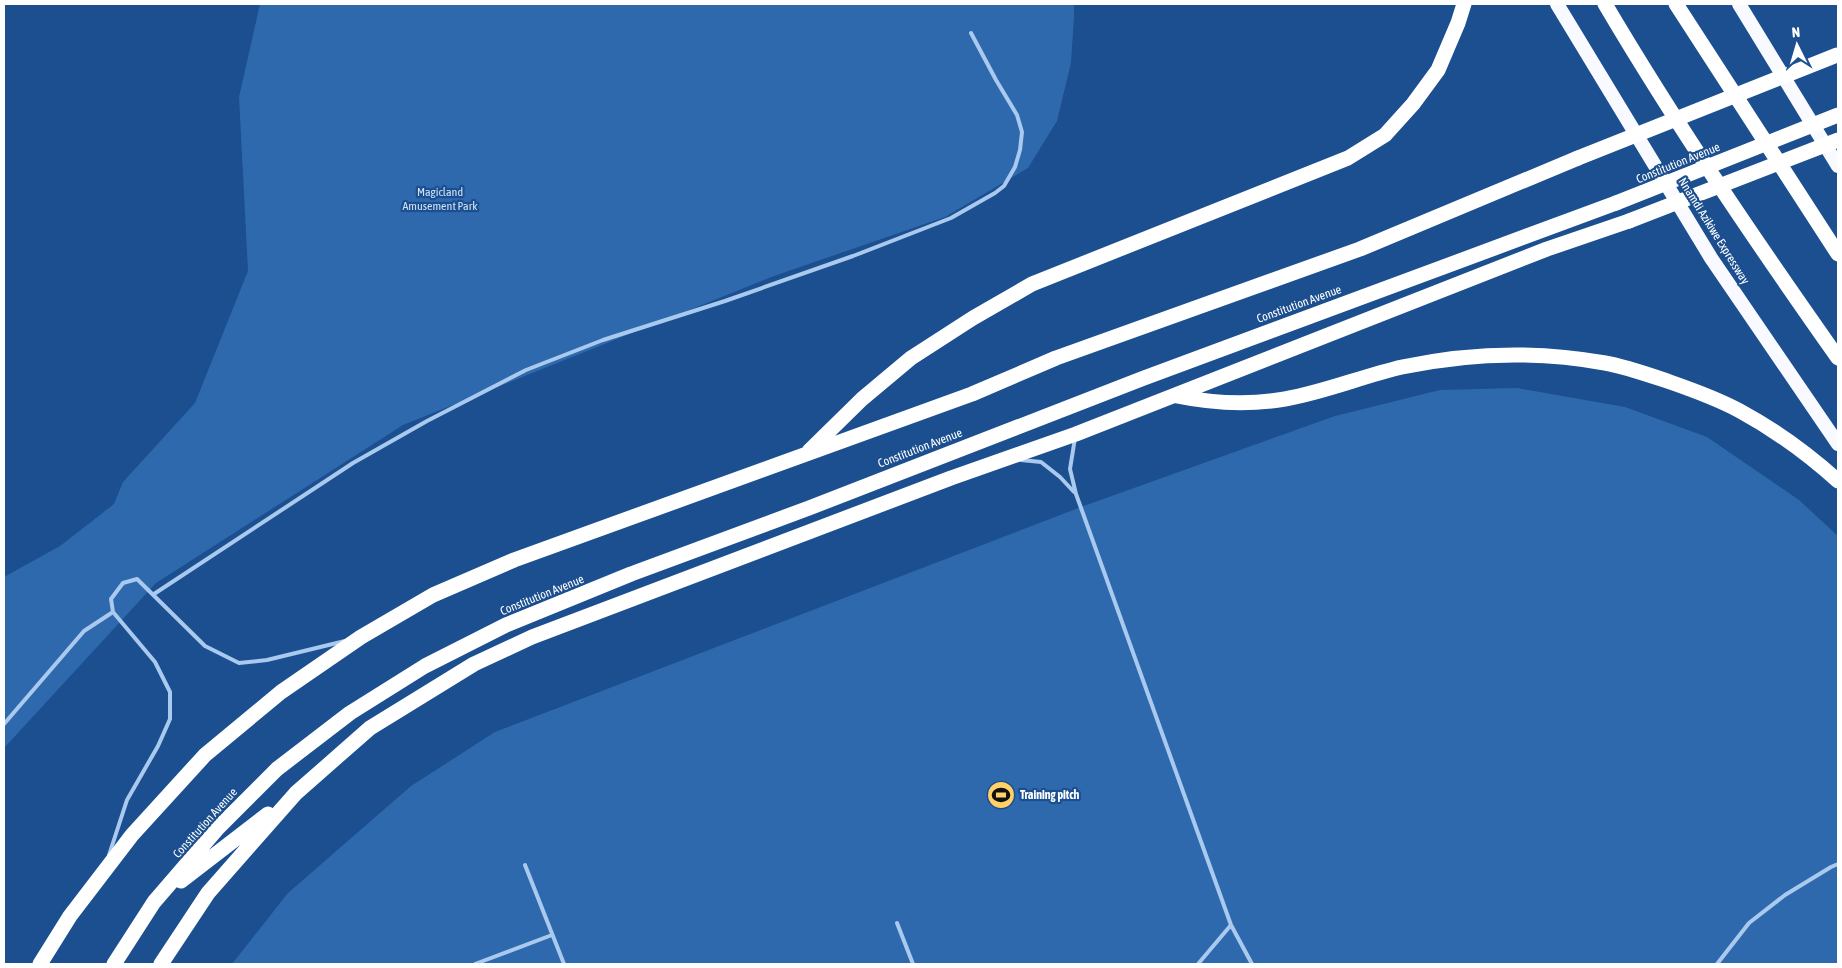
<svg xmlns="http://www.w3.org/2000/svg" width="1842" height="968" viewBox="0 0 1842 968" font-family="'Asap Condensed',sans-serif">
<rect width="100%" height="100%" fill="#1b4f8f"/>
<path fill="#2e69ad" d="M260,4h814v13l-3,46 -14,58 -29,47 -83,49 -171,59 -371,149 -247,158 -152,165v-171l56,-31 54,-42 9,-22 72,-79 53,-132 -9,-174z
M1517,388l108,19 82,30 92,63 39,36v428h-1606l56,-71 123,-107 84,-54 586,-225 254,-91 105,-26z"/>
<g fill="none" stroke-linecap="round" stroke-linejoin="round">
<path stroke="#a9c9ee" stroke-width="4" d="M1075,438l-5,31 6,25 155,431 21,39
M1021,460l20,2 19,15 14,15
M154,594l199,-131 74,-42 99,-51 77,-30 122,-39 128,-45 98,-38 44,-25 9,-7 11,-19 5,-17 2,-18 -5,-17 -21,-35 -25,-47
M4,724l80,-93 29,-19
M109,855l18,-55 31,-54 12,-27v-27l-15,-30 -42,-50 -2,-13 12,-16 14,-4 68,67 34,17 28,-3 78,-19
M525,865l39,99
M897,923l16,41
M475,964l77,-29
M1198,964l33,-39
M1717,964l32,-41 36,-28 46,-28 7,-3"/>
<path stroke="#f8faff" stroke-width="14" d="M1557,4l154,254 127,186
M1739,4l99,162"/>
<path stroke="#fff" stroke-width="15" d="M1605,4c72,122 152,239 233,354
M1676,4l162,250
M1177,396c34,7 73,9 108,3 40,-7 78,-23 117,-32 66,-14 137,-16 203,-4 22,4 44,12 65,19 23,8 48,17 70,29 35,19 68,43 98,70
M809,451l53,-52 49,-41 62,-40 59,-34 316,-126 37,-23 28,-31 25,-34 20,-47 6,-19
M181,881l87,-67
M40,964l30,-48 62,-81 73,-80 76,-63 80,-55 72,-42 81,-35 458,-166 84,-36 304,-109 218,-91
M114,964l40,-62 63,-73 60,-60 73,-56 75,-47 81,-41 125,-51 178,-66 335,-130 472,-175
M161,964l47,-71 88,-100 74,-65 104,-64 58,-27 419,-159 125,-44 471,-185 82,-28"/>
<path stroke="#fff" stroke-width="15" d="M1578,158l259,-103
M1616,203l222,-88
M1629,221l209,-81"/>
</g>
<defs>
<g id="stadium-disc" transform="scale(1.4375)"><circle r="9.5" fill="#ffd166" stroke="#1b4f8f"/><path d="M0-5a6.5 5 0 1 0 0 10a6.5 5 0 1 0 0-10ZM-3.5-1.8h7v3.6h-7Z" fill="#111"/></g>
</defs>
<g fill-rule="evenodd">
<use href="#stadium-disc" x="1001" y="795"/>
</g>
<g text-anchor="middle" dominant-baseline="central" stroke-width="4.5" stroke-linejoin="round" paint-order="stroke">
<g font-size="12" fill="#fff" stroke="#1b4f8f">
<text transform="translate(1678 163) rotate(-22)">Constitution Avenue</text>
<text transform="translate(1714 231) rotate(58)">Nnamdi Azikiwe Expressway</text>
<text transform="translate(1299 304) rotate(-20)">Constitution Avenue</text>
<text transform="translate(920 448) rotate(-21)">Constitution Avenue</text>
<text transform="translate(542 595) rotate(-22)">Constitution Avenue</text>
<text transform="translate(205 823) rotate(-48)">Constitution Avenue</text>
</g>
<g font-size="12" fill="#cfe3fa" stroke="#1b4f8f">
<text x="440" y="192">Magicland<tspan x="440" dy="14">Amusement Park</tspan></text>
</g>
<g font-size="12" font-weight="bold" fill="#fff" stroke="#1b4f8f" text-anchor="start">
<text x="1020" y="795">Training pitch</text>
</g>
</g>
<rect width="1842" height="968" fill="none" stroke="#ffffff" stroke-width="10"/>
<g transform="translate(1797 45) rotate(355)" stroke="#1b4f8f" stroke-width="4" paint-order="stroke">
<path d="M0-4L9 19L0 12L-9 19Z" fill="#ffffff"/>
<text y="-8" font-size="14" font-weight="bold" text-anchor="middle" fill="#ffffff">N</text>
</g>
</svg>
